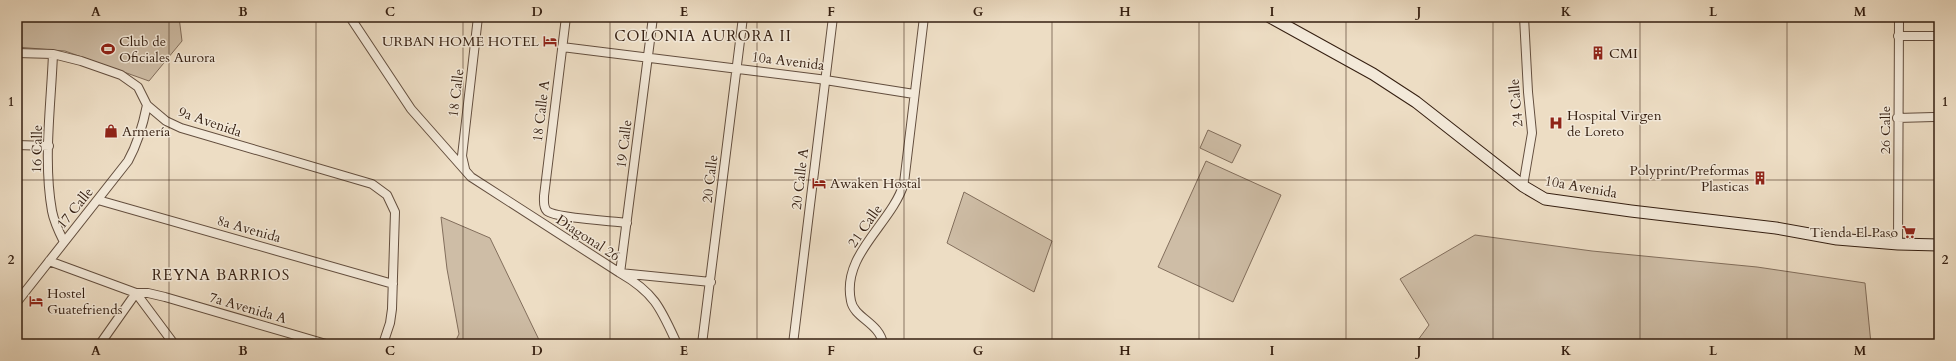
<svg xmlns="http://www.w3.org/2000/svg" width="1956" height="361" viewBox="0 0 1956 361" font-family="Cardo,serif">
<rect width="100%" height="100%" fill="#edddc4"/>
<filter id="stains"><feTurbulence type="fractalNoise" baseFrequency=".005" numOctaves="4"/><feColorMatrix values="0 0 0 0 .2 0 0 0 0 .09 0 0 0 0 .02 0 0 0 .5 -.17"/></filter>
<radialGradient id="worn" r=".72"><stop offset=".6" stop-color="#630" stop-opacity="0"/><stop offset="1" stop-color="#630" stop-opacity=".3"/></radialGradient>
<path fill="#cebda6" stroke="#826e5c" d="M17,17h162l3,24 -33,40 -84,-30 -48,-4z
M1208,130l33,15 -9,18 -32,-15z
M1206,161l75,34 -48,107 -75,-35z
M964,192l88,49 -18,51 -87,-49z
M441,217l49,21 51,106h-87l5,-10 -12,-65z
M1475,235l117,16 165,16 108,16 6,61h-456l14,-19 -29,-46z"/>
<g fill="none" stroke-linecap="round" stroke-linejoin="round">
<g stroke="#634e3e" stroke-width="10">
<path id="street" d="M350,17l61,92 60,68 149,96c35,20 41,36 57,71
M566,17l-22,179c0,5 -1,11 3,15 8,7 66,10 80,12
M653,17l-33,256 91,9
M1898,36h41
M562,47l257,32 95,15
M17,53l36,1 28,7 40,14 17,12 9,18 19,16 15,7 191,56 15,11 8,17 -3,97 -2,14 -7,21
M53,54c-2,51 -10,107 -1,157 2,11 7,21 12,31
M1897,118l37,-1
M17,145l32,1
M465,169l-3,-13 16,-139
M1523,186l9,-53 -4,-41 -4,-75
M98,200l295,84
M1898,244l1,-227
M49,261l87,32h12l17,4 161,47
M17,302l111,-141c10,-18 15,-36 19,-56
M100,344l36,-51 38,51
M702,344l41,-327
M793,344l40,-327
M883,344c-3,-21 -29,-26 -32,-43 -10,-47 41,-77 53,-118l20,-166"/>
</g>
<g stroke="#351f11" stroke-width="13">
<path id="secondary" d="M1270,17l103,57 43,28 107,84 22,13 86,12 145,17 61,11 61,5 41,1"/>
</g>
<use href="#street" stroke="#f3e9d9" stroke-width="8"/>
<use href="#secondary" stroke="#f3e9d9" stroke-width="11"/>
</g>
<path fill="none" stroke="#351f11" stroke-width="1" stroke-opacity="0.55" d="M169,17v327M316,17v327M463,17v327M610,17v327M757,17v327M904,17v327M1052,17v327M1199,17v327M1346,17v327M1493,17v327M1640,17v327M1787,17v327M17,180h1922"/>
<defs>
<g id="hotel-bare" transform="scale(1.08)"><path d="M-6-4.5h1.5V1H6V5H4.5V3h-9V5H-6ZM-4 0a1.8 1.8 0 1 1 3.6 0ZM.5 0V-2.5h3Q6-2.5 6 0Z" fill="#8f2418" stroke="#f3e9d9" stroke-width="2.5" paint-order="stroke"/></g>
<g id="stadium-bare" transform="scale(1.08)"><path d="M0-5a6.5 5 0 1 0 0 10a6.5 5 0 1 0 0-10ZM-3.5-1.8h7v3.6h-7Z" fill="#8f2418" stroke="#f3e9d9" stroke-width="2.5" paint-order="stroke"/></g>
<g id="building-bare" transform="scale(1.08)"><path d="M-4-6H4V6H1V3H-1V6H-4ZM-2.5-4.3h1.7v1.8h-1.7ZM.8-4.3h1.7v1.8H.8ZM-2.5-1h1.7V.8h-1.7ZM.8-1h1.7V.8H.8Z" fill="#8f2418" stroke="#f3e9d9" stroke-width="2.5" paint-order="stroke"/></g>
<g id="hospital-bare" transform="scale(1.08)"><path d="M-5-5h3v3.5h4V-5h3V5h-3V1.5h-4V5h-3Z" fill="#8f2418" stroke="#f3e9d9" stroke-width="2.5" paint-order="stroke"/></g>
<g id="shop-bare" transform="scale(1.08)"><path d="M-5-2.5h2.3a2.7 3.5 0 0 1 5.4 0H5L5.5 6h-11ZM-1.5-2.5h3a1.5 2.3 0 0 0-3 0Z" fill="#8f2418" stroke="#f3e9d9" stroke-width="2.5" paint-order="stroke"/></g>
<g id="supermarket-bare" transform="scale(1.08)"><path d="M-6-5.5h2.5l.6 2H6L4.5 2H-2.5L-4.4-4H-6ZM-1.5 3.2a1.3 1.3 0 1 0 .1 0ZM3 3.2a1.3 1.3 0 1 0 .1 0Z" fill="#8f2418" stroke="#f3e9d9" stroke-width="2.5" paint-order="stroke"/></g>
</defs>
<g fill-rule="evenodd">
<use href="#hotel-bare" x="550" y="41"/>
<use href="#stadium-bare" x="108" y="49"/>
<use href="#building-bare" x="1598" y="53"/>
<use href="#hospital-bare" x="1556" y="123"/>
<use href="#shop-bare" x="111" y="131"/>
<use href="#building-bare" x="1760" y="178"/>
<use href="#hotel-bare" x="819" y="183"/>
<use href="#supermarket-bare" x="1909" y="232"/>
<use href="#hotel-bare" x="36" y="301"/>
</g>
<g text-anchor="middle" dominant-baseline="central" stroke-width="3" stroke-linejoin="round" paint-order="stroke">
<g font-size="14" fill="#351f11" stroke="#f3e9d9" text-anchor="start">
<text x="119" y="41">Club de<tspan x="119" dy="16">Oficiales Aurora</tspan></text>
<text x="539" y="41" text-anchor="end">URBAN HOME HOTEL</text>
<text x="1609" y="53">CMI</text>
<text x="1567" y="115">Hospital Virgen<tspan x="1567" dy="16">de Loreto</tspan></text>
<text x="122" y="131">Armería</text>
<text x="1749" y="170" text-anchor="end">Polyprint/Preformas<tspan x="1749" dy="16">Plasticas</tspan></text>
<text x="830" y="183">Awaken Hostal</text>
<text x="1898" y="232" text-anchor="end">Tienda El Paso</text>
<text x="47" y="293">Hostel<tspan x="47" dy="16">Guatefriends</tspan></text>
</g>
<g font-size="14" fill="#351f11" stroke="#f3e9d9">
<text transform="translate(788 61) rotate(7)">10a Avenida</text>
<text transform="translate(456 93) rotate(-83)">18 Calle</text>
<text transform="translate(1516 103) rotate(-95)">24 Calle</text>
<text transform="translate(541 111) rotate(-83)">18 Calle A</text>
<text transform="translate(210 122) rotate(19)">9a Avenida</text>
<text transform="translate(1885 130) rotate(-90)">26 Calle</text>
<text transform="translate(624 144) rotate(-83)">19 Calle</text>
<text transform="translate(37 149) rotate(-89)">16 Calle</text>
<text transform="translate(710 179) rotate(-83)">20 Calle</text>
<text transform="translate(800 179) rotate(-83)">20 Calle A</text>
<text transform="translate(1581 187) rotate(10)">10a Avenida</text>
<text transform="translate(75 208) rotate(-51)">17 Calle</text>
<text transform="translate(865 226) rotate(-55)">21 Calle</text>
<text transform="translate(249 229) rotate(16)">8a Avenida</text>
<text transform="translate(588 238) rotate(33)">Diagonal 26</text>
<text transform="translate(248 308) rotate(16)">7a Avenida A</text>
</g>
<g font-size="15" letter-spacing="1" fill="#351f11" stroke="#f3e9d9">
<text x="703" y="36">COLONIA AURORA II</text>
<text x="221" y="275">REYNA BARRIOS</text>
</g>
</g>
<rect width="1956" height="361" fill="none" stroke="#edddc4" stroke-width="44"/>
<rect x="22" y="22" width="1912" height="317" fill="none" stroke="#351f11" stroke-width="1.5"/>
<g font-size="13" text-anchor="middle" font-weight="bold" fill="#351f11">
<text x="96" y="16">A</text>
<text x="243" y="16">B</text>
<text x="390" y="16">C</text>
<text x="537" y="16">D</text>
<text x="684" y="16">E</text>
<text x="831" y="16">F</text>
<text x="978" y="16">G</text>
<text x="1125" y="16">H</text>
<text x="1272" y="16">I</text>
<text x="1419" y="16">J</text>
<text x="1566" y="16">K</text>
<text x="1713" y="16">L</text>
<text x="1860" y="16">M</text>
<text x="11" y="106">1</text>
<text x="1945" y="106">1</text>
<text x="11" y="264">2</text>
<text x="1945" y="264">2</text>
<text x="96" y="355">A</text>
<text x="243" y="355">B</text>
<text x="390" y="355">C</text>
<text x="537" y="355">D</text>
<text x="684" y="355">E</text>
<text x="831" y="355">F</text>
<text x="978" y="355">G</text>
<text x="1125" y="355">H</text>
<text x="1272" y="355">I</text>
<text x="1419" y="355">J</text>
<text x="1566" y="355">K</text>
<text x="1713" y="355">L</text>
<text x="1860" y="355">M</text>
</g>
<rect width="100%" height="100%" filter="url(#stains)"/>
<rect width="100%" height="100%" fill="url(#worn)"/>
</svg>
